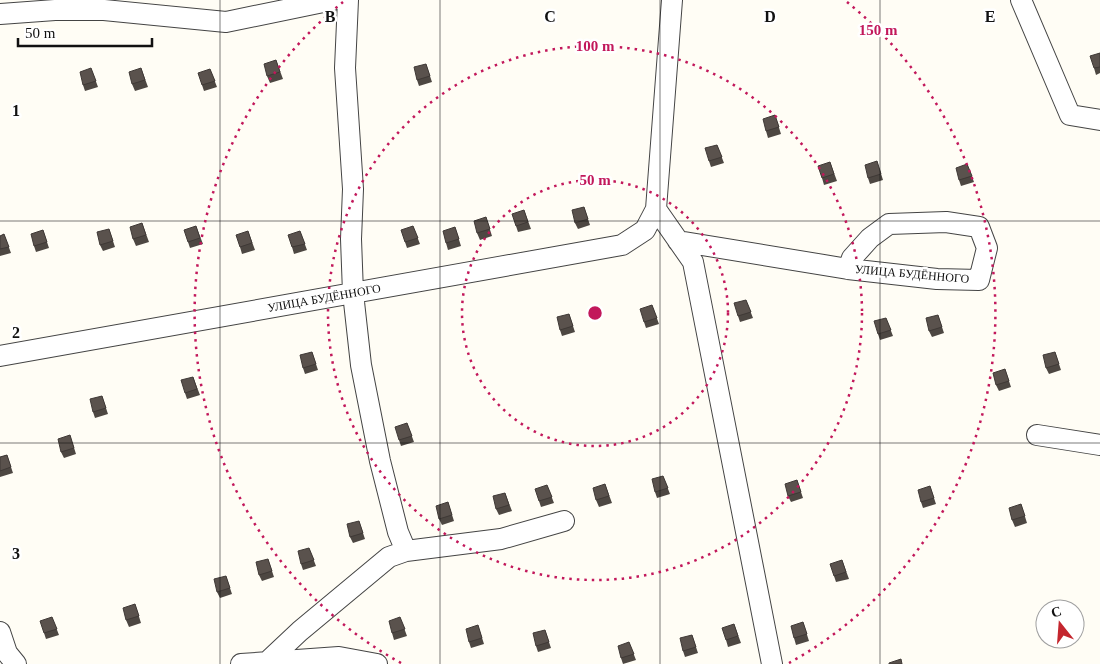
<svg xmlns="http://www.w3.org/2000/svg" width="1100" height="664" viewBox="0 0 1100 664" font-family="'Times New Roman',serif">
<rect width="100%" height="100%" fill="#fffdf5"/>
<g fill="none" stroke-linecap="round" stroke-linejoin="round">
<g stroke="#444" stroke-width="22">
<path id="street" d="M348,0l-3,68 8,121 -2,50 2,54 8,72 19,96 18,71 8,19 95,-12 63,-18
M1021,0l49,115 30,5
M0,14l55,-4h49l122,12 107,-22
M656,209l37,53 79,402
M678,241l170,28 89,10 42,1 8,-32 -8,-21 -33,-5 -57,2 -19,14 -18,20 -4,11
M0,356l622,-111 23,-15 11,-21 16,-209
M1037,435l63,10
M0,632l7,21 9,11
M267,662l33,-31 89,-74 17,-6
M241,664l98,-7 38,7"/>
</g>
<use href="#street" stroke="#fff" stroke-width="20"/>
</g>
<path fill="#4d4742" d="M1100,53v20l-4,2 -2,-7z
M276,60l7,19 -13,4 -3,-7z
M426,64l6,18 -13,4 -2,-6z
M91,68l7,19 -13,4 -2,-6z
M141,68l7,19 -13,4 -3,-7z
M210,69l7,18 -13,4 -2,-6z
M775,115l6,19 -13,4 -2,-7z
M717,145l7,18 -13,4 -2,-6z
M877,161l6,19 -13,4 -2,-6z
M830,162l7,19 -13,4 -2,-7z
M967,164l7,18 -13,4 -2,-6z
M584,207l6,18 -12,4 -3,-6z
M524,210l7,19 -13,3 -2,-6z
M486,217l6,19 -12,4 -3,-7z
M142,223l7,19 -13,4 -3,-7z
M196,226l7,18 -13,4 -2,-6z
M413,226l7,18 -13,4 -2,-6z
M455,227l6,19 -13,4 -2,-7z
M109,229l6,18 -12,4 -3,-6z
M43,230l6,18 -13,4 -2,-6z
M248,231l7,19 -13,4 -2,-7z
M300,231l7,19 -13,4 -2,-7z
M4,234l7,19 -11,3v-20z
M746,300l7,18 -13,4 -2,-6z
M652,305l7,19 -13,4 -2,-6z
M569,314l6,18 -13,4 -2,-6z
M938,315l6,18 -12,4 -3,-6z
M886,318l7,18 -13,4 -2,-6z
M312,352l6,18 -13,4 -2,-6z
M1055,352l6,18 -12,4 -3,-6z
M1005,369l6,18 -12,4 -3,-6z
M193,377l7,18 -13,4 -2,-6z
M102,396l6,18 -13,4 -2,-6z
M407,423l7,19 -13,4 -2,-6z
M70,435l6,19 -12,4 -3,-6z
M7,455l6,18 -13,4v-20z
M663,476l7,18 -13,4 -2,-6z
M797,480l6,18 -12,4 -3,-6z
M605,484l7,19 -13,4 -3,-7z
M547,485l7,18 -13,4 -2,-6z
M930,486l6,18 -13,4 -2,-6z
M505,493l7,18 -13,4 -3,-6z
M448,502l6,19 -12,4 -3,-6z
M1021,504l6,19 -12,4 -3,-7z
M359,521l6,18 -12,4 -3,-6z
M309,548l7,18 -13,4 -2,-6z
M268,559l6,18 -12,4 -3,-6z
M842,560l7,19 -13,3 -2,-6z
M226,576l6,18 -12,4 -3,-6z
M135,604l6,19 -12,4 -3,-7z
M52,617l7,18 -13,4 -2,-6z
M400,617l7,19 -13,4 -2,-7z
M803,622l6,19 -13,4 -2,-7z
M734,624l7,19 -13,4 -2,-7z
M478,625l6,19 -13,4 -2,-6z
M545,630l6,18 -13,4 -2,-6z
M692,635l6,18 -13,4 -2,-6z
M629,642l7,18 -13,4 -2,-6z"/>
<path fill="#5a524d" stroke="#3f3936" d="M1100,53v14l-6,1 -4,-12z
M276,60l4,12 -13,4 -3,-12z
M426,64l4,12 -13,4 -3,-13z
M91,68l5,13 -13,4 -3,-13z
M141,68l4,12 -13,4 -3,-12z
M210,69l5,12 -13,4 -4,-12z
M775,115l4,12 -13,4 -3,-12z
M717,145l5,12 -13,4 -4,-13z
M877,161l4,13 -13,4 -3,-13z
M830,162l4,12 -12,4 -4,-12z
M967,164l5,12 -13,4 -3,-12z
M584,207l4,12 -13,4 -3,-13z
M524,210l4,12 -12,4 -4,-12z
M486,217l4,12 -13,4 -3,-12z
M142,223l4,12 -13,4 -3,-12z
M196,226l4,12 -12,4 -4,-12z
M413,226l5,12 -13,4 -4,-12z
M455,227l4,12 -13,4 -3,-12z
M109,229l4,12 -13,4 -3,-13z
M43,230l4,12 -13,4 -3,-12z
M248,231l4,12 -12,4 -4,-12z
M300,231l5,13 -13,3 -4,-12z
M4,234l5,13 -9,2v-13z
M746,300l5,12 -13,4 -4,-13z
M652,305l5,13 -13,4 -4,-13z
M569,314l4,12 -13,4 -3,-13z
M938,315l4,12 -13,4 -3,-13z
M886,318l5,12 -13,4 -4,-13z
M312,352l4,12 -13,4 -3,-13z
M1055,352l4,12 -13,4 -3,-13z
M1005,369l4,12 -13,4 -3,-12z
M193,377l4,12 -12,4 -4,-13z
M102,396l4,12 -13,4 -3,-13z
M407,423l5,13 -13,4 -4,-13z
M70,435l4,13 -13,4 -3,-13z
M7,455l4,12 -11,4v-14z
M663,476l5,12 -13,4 -3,-13z
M797,480l4,12 -13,4 -3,-12z
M605,484l4,12 -13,4 -3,-12z
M547,485l5,12 -13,4 -4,-12z
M930,486l4,12 -13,4 -3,-12z
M505,493l4,12 -13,4 -3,-13z
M448,502l4,13 -13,4 -3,-13z
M1021,504l4,12 -13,4 -3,-12z
M359,521l4,12 -13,4 -3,-13z
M309,548l5,12 -13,4 -3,-13z
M268,559l4,12 -13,4 -3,-13z
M842,560l4,12 -12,4 -4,-12z
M226,576l4,12 -13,4 -3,-13z
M135,604l4,12 -13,4 -3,-12z
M52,617l5,12 -13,4 -4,-12z
M400,617l5,12 -13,4 -3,-12z
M803,622l4,12 -13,4 -3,-12z
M734,624l4,12 -12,4 -4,-12z
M478,625l4,13 -13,4 -3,-13z
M545,630l4,12 -13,4 -3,-13z
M692,635l4,12 -13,4 -3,-13z
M629,642l5,12 -13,4 -3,-12z
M901,659l1,5h-13v-1z"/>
<path fill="none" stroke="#111" stroke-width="1" stroke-opacity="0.55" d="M220,0v664M440,0v664M660,0v664M880,0v664M0,221h1100M0,443h1100"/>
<g fill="none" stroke="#c2185b" stroke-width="2.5" stroke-dasharray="2.5 5">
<circle cx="595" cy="313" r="133"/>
<circle cx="595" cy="313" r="267"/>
<path d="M401 663A400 400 0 0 1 343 2M847 2A400 400 0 0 1 789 663"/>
</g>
<g text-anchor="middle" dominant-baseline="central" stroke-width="5" stroke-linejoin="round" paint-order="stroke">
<g font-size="12" fill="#111" stroke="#fff">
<text transform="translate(912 274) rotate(5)">УЛИЦА БУДЁННОГО</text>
<text transform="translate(324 298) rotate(-10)">УЛИЦА БУДЁННОГО</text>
</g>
</g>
<g font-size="16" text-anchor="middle" font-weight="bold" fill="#111" stroke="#fff" stroke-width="5" stroke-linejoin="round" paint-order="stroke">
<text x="330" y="22">B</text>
<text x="550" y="22">C</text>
<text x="770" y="22">D</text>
<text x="990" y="22">E</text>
<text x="16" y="116">1</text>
<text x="16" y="338">2</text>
<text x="16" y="559">3</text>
</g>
<circle cx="595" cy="313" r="8" fill="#c2185b" stroke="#fff" stroke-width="2.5"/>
<g font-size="15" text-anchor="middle" font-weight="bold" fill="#c2185b" stroke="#fff" stroke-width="5" stroke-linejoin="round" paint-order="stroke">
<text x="878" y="35">150 m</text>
<text x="595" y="51">100 m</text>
<text x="595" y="185">50 m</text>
</g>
<g transform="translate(1060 624) rotate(343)"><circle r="24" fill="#ffffff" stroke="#a0a0a0"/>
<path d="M0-4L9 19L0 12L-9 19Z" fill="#c4262e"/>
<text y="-8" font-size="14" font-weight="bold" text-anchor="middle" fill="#111111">С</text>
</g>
<path d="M18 38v8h134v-8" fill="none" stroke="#111111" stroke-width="2.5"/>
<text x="25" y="38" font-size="15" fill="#111111" stroke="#ffffff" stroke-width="4" paint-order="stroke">50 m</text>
</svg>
